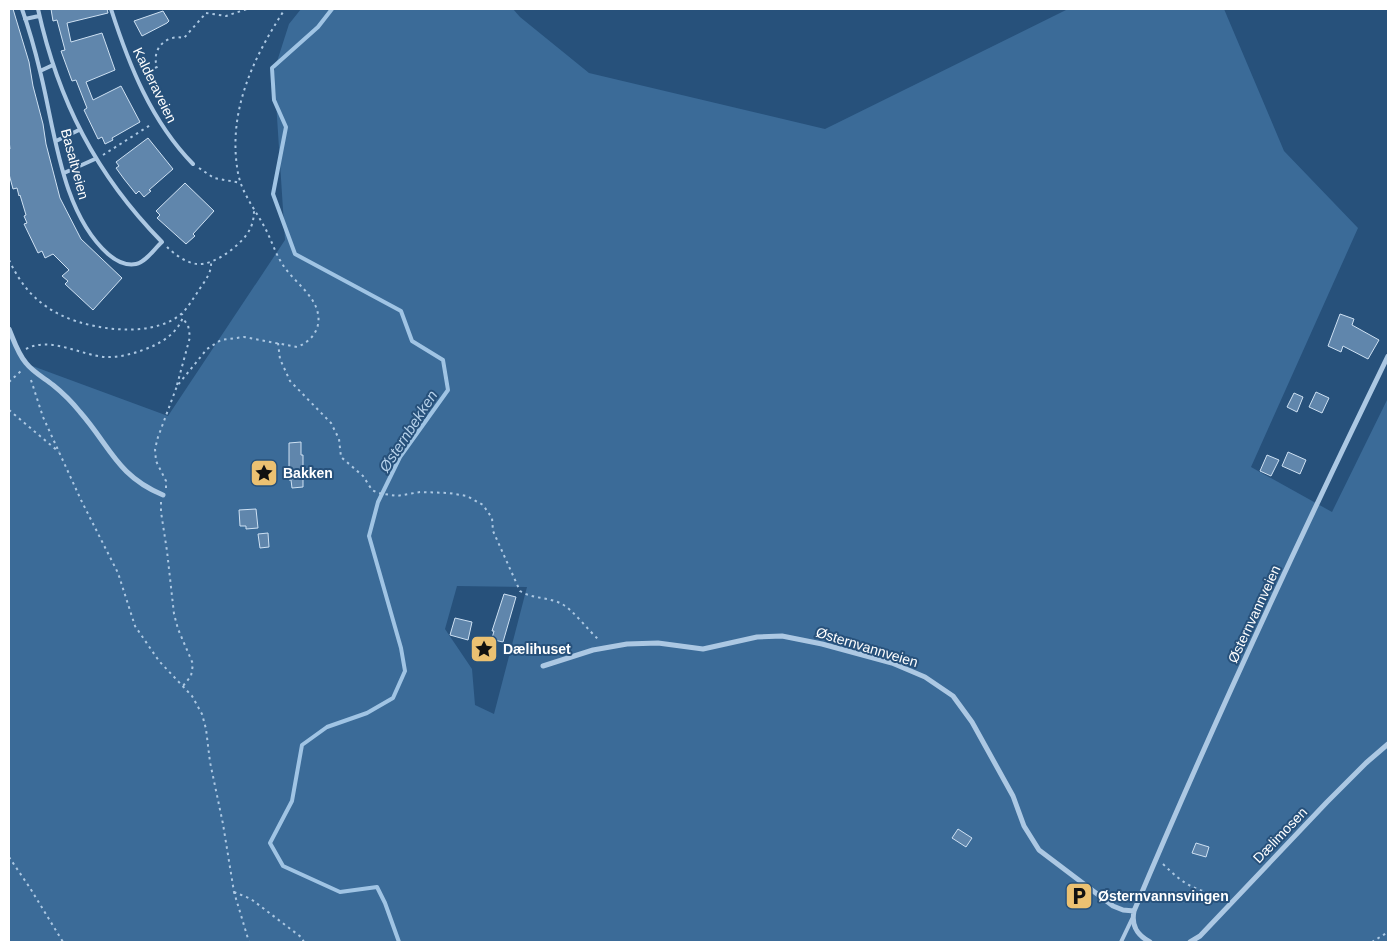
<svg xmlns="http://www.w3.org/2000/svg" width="1397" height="951" viewBox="0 0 1397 951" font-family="Arial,sans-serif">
<rect width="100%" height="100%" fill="#27517b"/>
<path fill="#3b6b98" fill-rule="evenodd" d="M301,9h212l7,8 69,56 236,56 243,-120h156l60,142 74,77 -107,239 81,45 56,-114v544h-1379v-610l18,32 141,52 117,-176 -11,-169 15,-47zM457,586l70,1 -33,127 -19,-9 -3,-36 -27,-40z"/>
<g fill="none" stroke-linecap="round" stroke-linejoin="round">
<path stroke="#a0c4e4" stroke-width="4" d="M332,9l-14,18 -46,41 2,32 12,27 -13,67 22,60 106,57 11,30 31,19 5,30 -48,67 -22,45 -9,34 32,112 4,23 -12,27 -26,15 -40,14 -25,18 -10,56 -22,42 13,23 57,26 37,-5 8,16 14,39"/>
</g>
<path fill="#6086ac" stroke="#cee1f3" d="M9,9h4l16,53 4,24 10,38 3,20 14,54 21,41 41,39 -29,32 -28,-26 3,-3 -6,-5 7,-6 -16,-16 -8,4 -3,-7 -4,2 -14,-29 3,-1 -3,-7 2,-1 -6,-20 -1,1 -2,-8 -4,1 -4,-15v-25h1l-1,-9z
M51,9h56l1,4 -41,10 4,19 31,-9 13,37 -29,12 7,18 28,-14 19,36 -28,16 1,2 -8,4 -3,-7 -4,2 -14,-29 3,-2 -11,-28 -4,1 -11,-30 4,-1 -8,-30 -4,1z
M163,11l6,10 -2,2 -25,13 -8,-15z
M148,138l25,31 -24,21 2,1 -7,6 -5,-6 -3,3 -12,-15 -8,-11 3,-2 -3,-4z
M185,183l29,28 -21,23 2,2 -9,8 -29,-26 3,-3 -4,-4z
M1340,314l14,5 -2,6 27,15 -11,19 -25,-13 -2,6 -13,-6z
M1316,392l13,6 -7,15 -13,-6z
M1294,393l9,4 -6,15 -10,-5z
M301,442v13h2v32l-11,1 -1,-8h-2v-37z
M1288,452l18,8 -6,14 -18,-8z
M1267,455l12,5 -8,16 -11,-5z
M256,509l2,19 -12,1v-3h-6l-1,-16z
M268,533l1,14 -9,1 -2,-14z
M504,594l12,3 -13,45 -9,-2v-2h-2l2,-7h-2z
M455,618l17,4 -4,18 -18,-5z
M958,829l14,9 -6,9 -14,-9z
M1196,843l13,4 -3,10 -14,-4z"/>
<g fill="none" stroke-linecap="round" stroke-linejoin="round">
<path stroke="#acc8e3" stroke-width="2" stroke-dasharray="2.5 4" stroke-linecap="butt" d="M206,13l20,3 21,-7
M143,73l14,-6c-6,-18 9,-33 27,-29l22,-25
M103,155l49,-31
M199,168l15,10 27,5
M167,247c8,8 20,16 30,17 17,2 46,-20 53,-35 3,-6 4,-12 4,-19
M9,260c9,19 20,35 38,47 30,22 103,34 134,7 7,-6 11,-14 16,-21 6,-10 15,-19 14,-31
M278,343l2,16 10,22 41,42 8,16 2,18 22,19 9,14 6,3 19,3 23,-4 29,1 18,3 16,9 9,13 1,13 27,60c12,8 29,6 42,13 11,6 26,26 37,36
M26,349c24,-13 54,6 79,8 16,1 34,-5 48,-11 13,-6 25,-15 30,-29l-1,-3
M31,380l12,37 38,83 37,73 17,53 24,35 33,35 10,18 4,15 4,33 13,62 11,68 15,50
M9,382l13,-12
M177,385l13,-48 -2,-12 -5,-6
M9,410l50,42
M166,488v-7l-10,-20 -1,-12 3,-12 19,-51 30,-37 14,-9 23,-3 53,10c14,-5 24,-18 21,-33 -3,-18 -22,-31 -33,-46 -9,-12 -13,-27 -20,-40 -10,-19 -23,-34 -27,-55 -11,-61 15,-115 47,-164
M161,502v10l6,39 7,63 4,15 15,35 -2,12 -8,10
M9,857l21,31 33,54
M1163,864c22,22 33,27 63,32
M234,892l17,7 50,38 3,5
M1372,942l16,-10"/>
<path stroke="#acc8e3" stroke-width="4" d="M22,9c7,20 13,41 18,62 15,59 21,141 68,183 8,7 17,12 28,10 10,-2 18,-15 26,-22 -66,-67 -104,-142 -124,-233
M111,9c18,56 40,112 82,155
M25,19l14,-3
M40,71l13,-6
M56,141l23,-11
M64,173l31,-14
M1121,942l11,-23"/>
<path stroke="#acc8e3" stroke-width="5" d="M9,329c5,12 9,25 17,34 7,9 18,15 27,22 10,8 19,17 27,27 30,34 37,64 83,83
M543,666l50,-16 34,-6 31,-1 45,6 54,-12 25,-1 40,8 70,19 33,14 28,19 19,26 41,74 11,30 15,24 74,56 10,4 11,1
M1150,942c-13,-7 -19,-16 -16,-31 79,-188 165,-372 254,-555
M1190,942l10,-6 127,-134 39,-39 22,-19"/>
</g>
<defs>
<g id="sight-square" transform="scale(1.4375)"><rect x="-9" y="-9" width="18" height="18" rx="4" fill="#ebc172" stroke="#27517b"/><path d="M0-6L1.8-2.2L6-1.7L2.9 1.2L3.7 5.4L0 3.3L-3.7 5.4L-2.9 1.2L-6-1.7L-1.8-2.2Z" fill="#111"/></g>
<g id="parking-square" transform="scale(1.4375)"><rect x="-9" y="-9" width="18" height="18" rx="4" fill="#ebc172" stroke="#27517b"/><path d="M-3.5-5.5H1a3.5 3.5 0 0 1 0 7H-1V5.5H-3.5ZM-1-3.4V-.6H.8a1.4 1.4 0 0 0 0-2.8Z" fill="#111"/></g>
</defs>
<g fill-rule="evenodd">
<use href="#sight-square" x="264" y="473"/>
<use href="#sight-square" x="484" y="649"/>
<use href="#parking-square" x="1079" y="896"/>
</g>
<g text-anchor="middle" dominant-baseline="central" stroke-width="4" stroke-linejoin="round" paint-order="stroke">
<g font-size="14" fill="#fff" stroke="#27517b">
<text transform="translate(155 85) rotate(64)">Kalderaveien</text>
<text transform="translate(75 164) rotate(75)">Basaltveien</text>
<text transform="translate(1254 614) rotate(-65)">Østernvannveien</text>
<text transform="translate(867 647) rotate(17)">Østernvannveien</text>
<text transform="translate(1280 835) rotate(-46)">Dælimosen</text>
</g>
<g font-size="14" font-weight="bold" fill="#fff" stroke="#27517b" text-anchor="start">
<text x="283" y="473">Bakken</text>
<text x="503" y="649">Dælihuset</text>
<text x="1098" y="896">Østernvannsvingen</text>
</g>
<g font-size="15" font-style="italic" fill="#b7d2eb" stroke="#27517b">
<text transform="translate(408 431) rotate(-57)">Østernbekken</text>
</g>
</g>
<rect width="1397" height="951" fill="none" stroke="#ffffff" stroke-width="20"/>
</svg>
